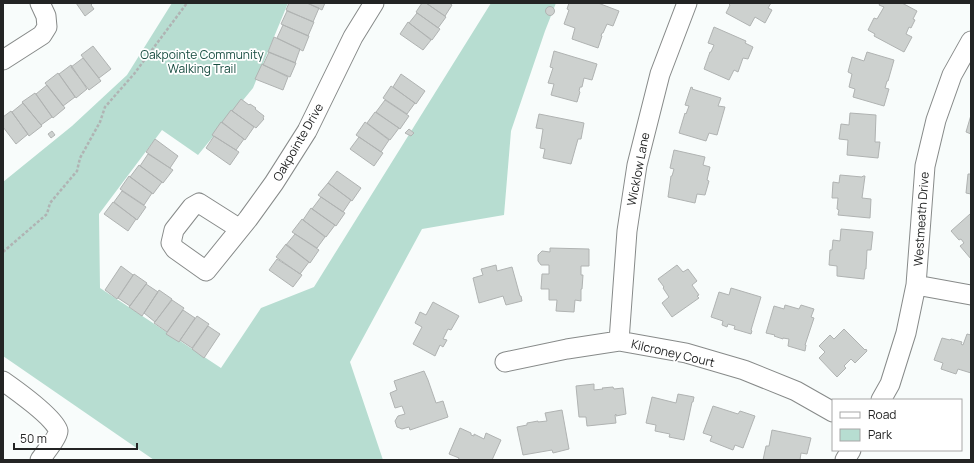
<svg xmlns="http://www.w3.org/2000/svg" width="974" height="463" viewBox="0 0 974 463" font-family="Manrope,sans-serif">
<rect width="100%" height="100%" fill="#f8fcfb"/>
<path fill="#b7ddd1" d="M172,3h116l-35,85 -55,67 -36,-25 -63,84 1,74 121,80 40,-60 53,-21 177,-284h65l-11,28 -34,100 -7,84 -82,14 -72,133 33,98h-229l-151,-104v-174l69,-56 55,-51z"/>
<path fill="#cdd1cf" stroke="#b0b3b2" d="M76,3h17l-2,2 3,4 -9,7z
M289,3h18l12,5 -6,14 -27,-12z
M307,3h18l-3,7z
M422,3h4l20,14 -8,11 -22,-16z
M426,3h23l3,2 -7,11z
M569,3h29l21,8 -6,15 -6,-2 -4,9h-1l-1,3h1l-4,12 -26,-9 3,-11 -11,-4 5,-14 -2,-1z
M730,3h41l-3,5 4,2 -7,13 -10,-6 -5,9 -24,-13 4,-8 -1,-1z
M880,3h22l15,8 -4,8 2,1 -4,8 -2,-1 -3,7 6,3 -8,15 -30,-16 1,-2 -7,-4 6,-12 3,1 7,-12 -5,-2z
M545.5 11a4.5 4.5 0 1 1 9 0a4.5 4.5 0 1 1-9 0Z
M287,11l27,11 -6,14 -27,-12z
M417,13l23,16 -8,11 -23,-17z
M408,22l23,18 -8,10 -23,-16z
M283,25l26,11 -6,15 -26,-13z
M714,27l32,14 -1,2 8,4 -5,12 -5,-1 -5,14 -4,-2 -5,10 -25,-11 6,-17h1l3,-7 -6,-2z
M274,37l26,12 -5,14 -27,-11z
M93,46l18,23 -12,9 -18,-23z
M554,51l43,13 -5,16 -8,-2 -2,9h-2l-1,4 1,1 -3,10 -26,-7 3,-11 -6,-1 5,-15 -3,-1z
M269,52l27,11 -6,14 -27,-12z
M867,52l27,8 -6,21h-1l-2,7 4,1 -5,17 -31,-9 2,-8 -6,-2 3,-13 -4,-2 4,-15 12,4z
M83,58l18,23 -12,9 -18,-23z
M262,64l26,13 -5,13 -28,-11z
M71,65l16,24 -11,9 -17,-24z
M58,73l17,24 -12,9 -18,-23z
M401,74l24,17 -9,13 -23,-17z
M47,85l18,23 -12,10 -17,-24z
M391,86l24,17 -8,11 -24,-16z
M691,87l2,1 -1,1 29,9 -3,8 7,1 -8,28 -8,-2 -3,8 -27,-8 6,-20 1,1 3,-8 -4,-1z
M35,93l17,24 -11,8 -19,-23z
M241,99l8,6 1,-1 6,4 -1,1 9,7 -1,2 1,1 -8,9 -24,-17z
M385,100l24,16 -9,13 -24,-17z
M23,103l19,23 -13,10 -17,-24z
M231,110l23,17 -9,13 -23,-18z
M11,111l17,23 -12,10 -13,-17v-10z
M375,112l24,16 -9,12 -23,-17z
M850,113l26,2 -1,27h5l-2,16 -31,-3 1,-15 -9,-1 2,-15 8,1z
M539,114l45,9 -3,16h-3l-7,25 -28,-6 2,-9 -5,-1 3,-19 -7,-1z
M971,115v19l-5,-2z
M221,122l23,17 -8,11 -24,-15z
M365,122l24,18 -8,12 -25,-17z
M409,129l5,4 -3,3 -6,-3z
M52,131l3,4 -4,3 -3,-4z
M214,136l25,16 -9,13 -24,-17z
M359,137l24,16 -9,13 -24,-17z
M155,139l23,17 -8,12 -24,-16z
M674,150l31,7 -2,8 7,2 -3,13 2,1 -4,14 -8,-1 -2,9 -27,-6 3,-21h1l2,-7 -4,-1z
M148,154l25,16 -10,13 -23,-17z
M139,165l23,17 -9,12 -23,-17z
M337,171l24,17 -9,13 -24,-18z
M968,174h3v20l-5,-1z
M840,175l22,2 1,-1h2l-3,22 9,1 -1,19 -32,-3 1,-5 -2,-1 1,-11h-6l1,-16 6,1z
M129,176l23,17 -8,12 -24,-16z
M328,183l23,17 -8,12 -25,-17z
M122,191l24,16 -9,13 -23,-18z
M321,197l24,16 -9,13 -24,-17z
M113,202l23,17 -8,12 -24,-17z
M311,208l24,17 -9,12 -23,-17z
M970,214l1,1v44l-11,-13 4,-3 -3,-4 -2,1 -8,-9z
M302,219l23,18 -8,11 -25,-16z
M841,229l32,3 -2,18h-4l-1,19h-1l-1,10 -27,-3v-10l-8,-1 1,-15h2l1,-10 7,1z
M295,234l24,16 -9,13 -24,-18z
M286,244l23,18 -9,12 -24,-17z
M550,248l39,1v17h-8v9h2l-1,14h-1v12l-6,-1 -1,12 -18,-1 1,-11h-8v-11h-8l1,-15h7v-9h-8l-3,-4v-6l4,-4 8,1z
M277,259l25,16 -9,12 -24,-17z
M496,265l1,6 15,-4 8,29h1l1,5 -16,4 -3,-9 -24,7 -6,-25 10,-3 -2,-6z
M677,265l6,7 5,-3 9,12 -5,4 7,10 -2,1 2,2 -27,19 -10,-14 7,-6 -6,-9 1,-1 -6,-8z
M121,266l12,9 -16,24 -12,-9z
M134,274l13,9 -17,23 -12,-8z
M146,284l12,8 -16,24 -13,-9z
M731,288l30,9 -10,33 1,1 -1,3 -17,-5 1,-3 -7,-2 -1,3 -5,-2 1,-4 -12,-4 8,-25 10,3z
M159,290l13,9 -17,23 -11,-9z
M172,300l12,8 -17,24 -13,-9z
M433,302l26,14 -8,14 -3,-1 -5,10 4,1 -4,7 -3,-2 -5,11 -22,-12 9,-17 -7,-4 5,-11 6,3z
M785,305l14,4 2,-4 13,4 -3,8 3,1 -9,27h1l-1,6 -17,-5 1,-7 -6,-1v1l-9,-3 1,-1 -9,-2 8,-27 10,3z
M183,310l12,8 -16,24 -13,-8z
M197,316l12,8 -17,24 -12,-8z
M208,326l12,8 -16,24 -12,-9z
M844,329l21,21 1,-1 1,2 -12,12 -4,-4 -7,7 2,2 -9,9 -18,-19 6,-6 -6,-6 11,-11 4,4z
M967,334l4,1v38l-13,-4 -2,5 -15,-5 2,-6 -9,-3 8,-22 8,2 1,-1 11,3 -1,2 2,1z
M424,371l4,9 8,23 7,-2 5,16 -38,13 -1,-3 -7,2 -5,-2 -2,-6 3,-5 7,-2 -3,-8 -7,2 -5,-15 7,-3 -3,-9z
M594,384v6l9,-1 -1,-1 11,-1 1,2 9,-1 3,26 -10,2v-2l-1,1 1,8 -29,3 -1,-9h-7l-3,-31z
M678,394l16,3 -1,5h-1l-8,38 -15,-3 1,-3 -15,-3 1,-6 -10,-2 6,-26 24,6z
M713,406l25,8 2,-3 15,5 -12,32 -8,-3 -2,5 -23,-9 2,-5 -9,-3z
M562,410l7,39 -16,4 -1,-3 -29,5 -6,-28 10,-2v-2l11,-2v1l9,-1 -2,-8z
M460,428l11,5v2l3,1v-2l10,5 2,-6 15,7 -9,20h-34l1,-2 -10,-4z
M772,430l39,8 -4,16 -6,-1 -1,7h-37l3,-14h3z"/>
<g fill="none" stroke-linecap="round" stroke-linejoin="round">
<g stroke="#878a89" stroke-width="21">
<path id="minor" d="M3,60l39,-25 5,-8 -1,-11 -6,-13
M240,229l-41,-26 -7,4 -18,23 -3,13 4,6 31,22 42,-52 26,-36 33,-52 46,-94 21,-34
M916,285l55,10
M619,341l8,-110 10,-66 23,-91 27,-71
M505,362l62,-13 52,-8 67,12 58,17 52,21 37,21
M3,381c10,7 55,39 55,50 0,6 -14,23 -18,29
M881,400l9,-16 16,-51 10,-48 9,-119 11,-46 16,-45 19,-34
M845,460l6,-10"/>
</g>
<path stroke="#b0b3b3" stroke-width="2.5" stroke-dasharray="3 2" stroke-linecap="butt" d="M3,252l44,-38 3,-11 27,-32 3,-13 20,-36 5,-15 29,-33 53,-71"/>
<use href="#minor" stroke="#fff" stroke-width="19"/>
</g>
<g text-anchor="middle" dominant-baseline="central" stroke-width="3.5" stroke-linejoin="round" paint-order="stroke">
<g font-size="12" fill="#184d41" stroke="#fff">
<text x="202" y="54">Oakpointe Community<tspan x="202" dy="14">Walking Trail</tspan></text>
</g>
<g font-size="12" fill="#232424" stroke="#fff">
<text transform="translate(298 142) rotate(-60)">Oakpointe Drive</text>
<text transform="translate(638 169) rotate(-79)">Wicklow Lane</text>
<text transform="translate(921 219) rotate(-86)">Westmeath Drive</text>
<text transform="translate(673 353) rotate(13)">Kilcroney Court</text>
</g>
</g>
<rect width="974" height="463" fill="none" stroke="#232424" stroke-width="8"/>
<rect x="832" y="399" width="130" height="52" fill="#ffffff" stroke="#a7a7a7"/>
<rect x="840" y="412" width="20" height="6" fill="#ffffff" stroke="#a7a7a7"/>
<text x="868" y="419" font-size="12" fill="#232424">Road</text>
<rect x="840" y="429" width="20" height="12" fill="#b7ddd1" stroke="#a7a7a7"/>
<text x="868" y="439" font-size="12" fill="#232424">Park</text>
<path d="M14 443v6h123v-6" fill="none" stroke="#232424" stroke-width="2"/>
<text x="20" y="443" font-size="12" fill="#232424" stroke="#ffffff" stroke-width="3" paint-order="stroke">50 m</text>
</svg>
